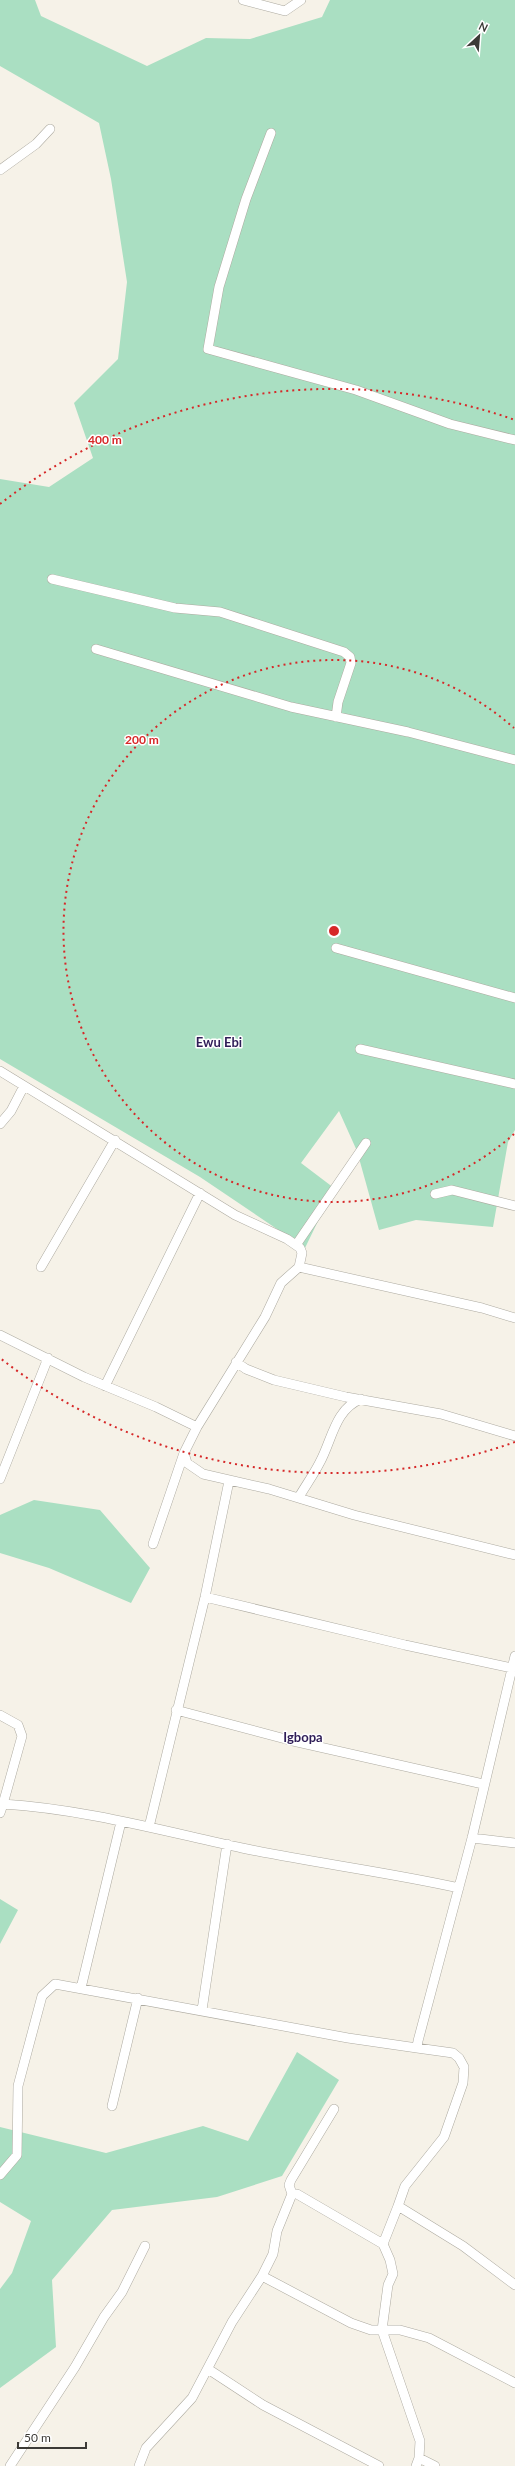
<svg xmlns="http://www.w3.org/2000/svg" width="515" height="2466" viewBox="0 0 515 2466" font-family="Lato,sans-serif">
<rect width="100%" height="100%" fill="#f6f2e8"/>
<path fill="#aadfc2" d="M0,0h35l6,16 106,50 59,-28 44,1 72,-22 8,-17h185v1130l-7,12 -15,85 -77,-7 -37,10 -22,-79 -18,-40 -38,52 33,25 -29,60 -105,-71 -200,-118v-580l49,8 44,-29 -19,-55 44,-44 9,-77 -16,-103 -12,-56 -99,-57z
M34,1500l66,10 50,58 -19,35 -82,-35 -49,-15v-38z
M0,1899l18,11 -18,34z
M297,2052l42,28 -57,96 -65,21 -105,13 -60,70 4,67 -56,41v-99l12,-16 19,-52 -31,-19v-75l106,26 97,-27 45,15z"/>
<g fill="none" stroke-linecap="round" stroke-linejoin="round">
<g stroke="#adaaa0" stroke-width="10">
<path id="street" d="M243,0l42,11 16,-11
M271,133l-25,66 -27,88 -11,62 148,41 94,34 65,16
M0,170l36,-26 14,-15
M52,579l123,29 45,4 124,40 6,5 1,6 -13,39 -2,15
M96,649l195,58 117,25 107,28
M336,948l179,50
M360,1049l155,35
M0,1071l235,144 52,24 13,9 2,5 -3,14 183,41 33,10
M0,1124l11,-13 13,-25
M435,1194l17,-4 63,16
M296,1245l70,-102
M41,1267l74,-127
M299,1267l-18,16 -16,34 -68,110 -13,26 3,10 16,11 66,15 85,26 161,40
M0,1335l84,42 72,30 41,20
M236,1362l10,7 28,11 72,17 95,17 74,22
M105,1386l95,-193
M0,1479l48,-121
M299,1497c7,-12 15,-23 21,-35 12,-22 15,-53 41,-63
M153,1544l31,-91
M205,1597l200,48 107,23
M515,1656l-43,182 -54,203 -1,7 36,5 6,5 5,9 -1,16 -19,54 -39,49 -7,20 65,40 52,39
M176,1710l117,31 190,43
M0,1715l18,10 4,11 -19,68
M0,1813l3,-9c81,5 160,27 239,44 72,15 145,24 217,40
M149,1827l56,-230 24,-116
M472,1838l43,5
M81,1988l40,-166
M202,2010l25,-166
M112,2106l26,-108
M0,2175l17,-20 1,-69 24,-90 13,-12 293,54 69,10
M292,2194l-3,-9 2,-5 43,-71
M398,2206l-15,38 7,16 3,14 -5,11 -6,45 38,111 -1,17 -3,8
M262,2276l89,47 20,7h29l29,8 86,45
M208,2369l55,36 116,61
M419,2458l16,8
M10,2466l65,-99 29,-50 18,-25 23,-46
M139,2466l7,-18 46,-50 40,-76 30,-46 11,-22 4,-23 15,-37h5l86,50"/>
</g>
<use href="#street" stroke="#fff" stroke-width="9"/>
</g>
<g fill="none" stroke="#d62828" stroke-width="2" stroke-dasharray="2 4">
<path d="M514 1134A271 271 0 1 1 514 728"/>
<path d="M515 1442A542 542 0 0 1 0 1358M0 504A542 542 0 0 1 515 420"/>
</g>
<g text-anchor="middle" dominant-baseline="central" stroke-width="3" stroke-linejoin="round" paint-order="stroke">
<g font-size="13" font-weight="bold" fill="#2f1d57" stroke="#fff">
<text x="219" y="1042">Ewu Ebi</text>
<text x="303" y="1737">Igbopa</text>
</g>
</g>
<circle cx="334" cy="931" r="6" fill="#d62828" stroke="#fff" stroke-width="2"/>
<g font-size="12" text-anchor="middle" font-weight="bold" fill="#d62828" stroke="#fff" stroke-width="3" stroke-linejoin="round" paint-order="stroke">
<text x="105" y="444">400 m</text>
<text x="142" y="744">200 m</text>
</g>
<g transform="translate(479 36) rotate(26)" stroke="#ffffff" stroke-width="3" paint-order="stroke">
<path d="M0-3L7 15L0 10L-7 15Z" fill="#3c3a36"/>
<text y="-6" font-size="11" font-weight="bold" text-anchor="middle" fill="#3c3a36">N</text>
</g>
<path d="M18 2442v6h68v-6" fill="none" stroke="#3c3a36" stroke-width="2"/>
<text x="24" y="2442" font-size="12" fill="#3c3a36" stroke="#ffffff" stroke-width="3" paint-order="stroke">50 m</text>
</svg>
